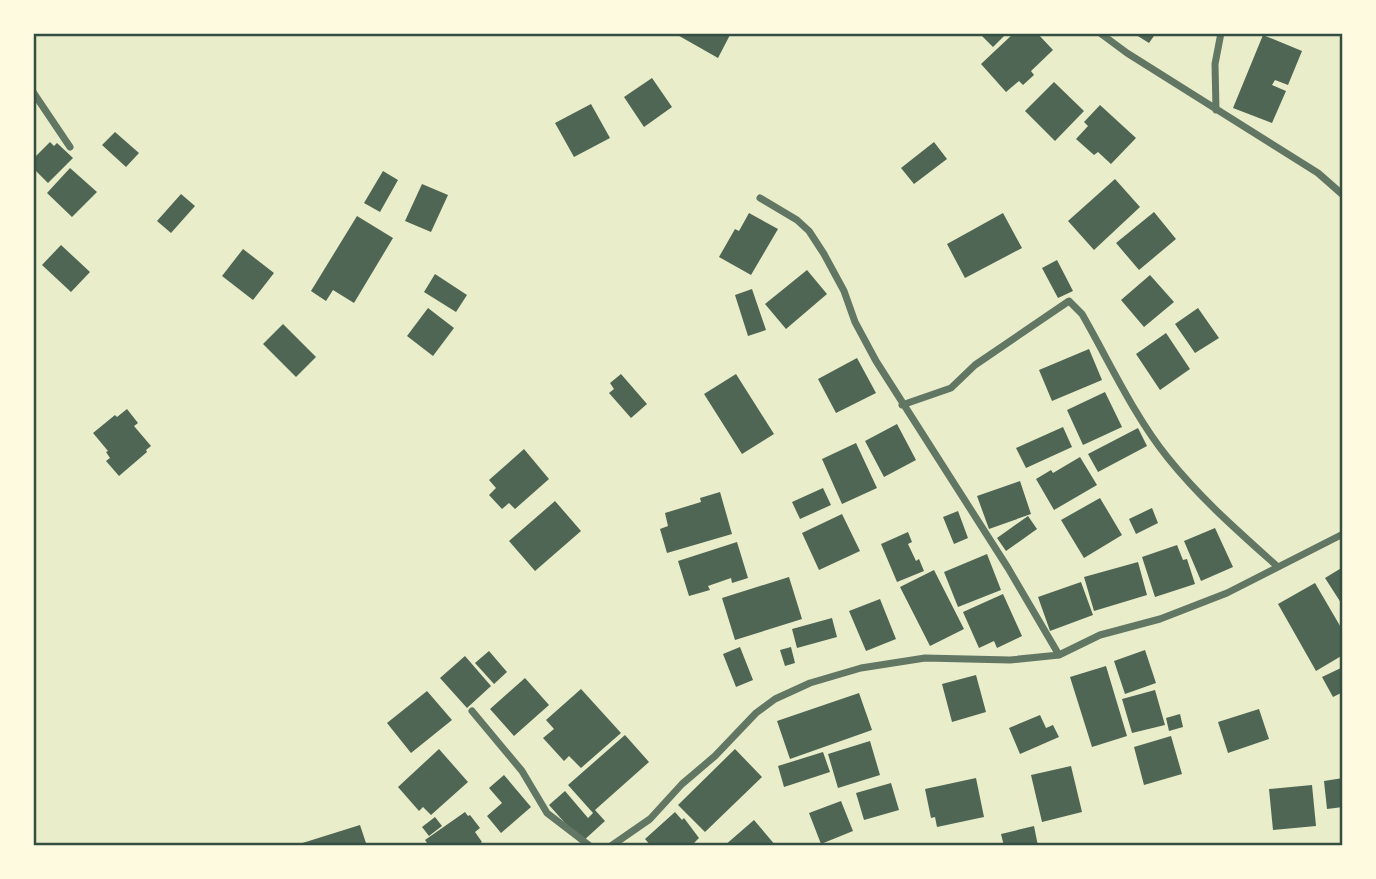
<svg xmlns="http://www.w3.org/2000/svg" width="1376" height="879" viewBox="0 0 1376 879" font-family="Spectral,serif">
<rect width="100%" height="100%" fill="#e9edc9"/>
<path fill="#4f6655" d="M674,33h57l-13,25z
M985,33h22l-14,14 -11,-11z
M1014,33h23l16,17 -22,21 3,4 -11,10 -4,-4 -13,11 -25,-28z
M1133,33h23l-7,10z
M1263,35l39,16 -14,34 -13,-5 -3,5 14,6 -14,32 -39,-15z
M652,78l20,29 -28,20 -20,-30z
M1054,82l30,29 -29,30 -30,-30z
M591,104l19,34 -36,19 -19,-34z
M1100,105l36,33 -25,26 -13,-12 -4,3 -18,-16 12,-13 -4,-4z
M115,132l24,21 -13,14 -24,-22z
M50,142l4,4 3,-3 16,15 -25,25 -15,-15v-9z
M934,142l13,17 -33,25 -13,-16z
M70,168l27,24 -25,25 -25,-24z
M383,171l15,9 -18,32 -16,-9z
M1115,179l25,28 -46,43 -26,-29z
M422,184l26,11 -17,37 -26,-11z
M181,194l14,12 -24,27 -14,-12z
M1154,212l22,27 -37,31 -23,-27z
M749,213l29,16 -27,46 -32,-18 16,-28 4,2z
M1003,213l19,35 -57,30 -18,-34z
M357,216l36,22 -39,65 -21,-13 -7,11 -15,-10z
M61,245l29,27 -19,20 -29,-27z
M243,249l31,24 -21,27 -31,-24z
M1057,260l16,31 -15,7 -16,-30z
M807,270l20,24 -41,35 -21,-25z
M435,274l32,21 -11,17 -32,-20z
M1150,275l24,27 -30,25 -23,-27z
M752,289l14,41 -18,6 -13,-41z
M428,308l26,20 -21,28 -26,-20z
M1198,308l21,30 -24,15 -20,-29z
M283,324l33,33 -20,20 -33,-33z
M1166,333l24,36 -30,21 -24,-36z
M1089,349l13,31 -50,21 -13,-31z
M857,358l19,35 -40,20 -18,-34z
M621,374l26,30 -16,14 -22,-25 5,-4 -4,-6z
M736,374l38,60 -32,20 -38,-60z
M1105,392l17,35 -39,18 -16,-35z
M127,409l11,14 -4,3 17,20 -5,4 1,2 -28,24 -13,-15 4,-3 -4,-6 2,-1 -15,-18 22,-18 2,2z
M897,424l19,36 -32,17 -19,-36z
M1063,427l9,20 -46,21 -10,-20z
M1138,428l9,18 -49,26 -10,-18z
M856,443l21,45 -35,16 -20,-45z
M524,449l25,30 -34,30 -6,-6 -7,6 -13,-14 7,-7 -7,-8z
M1080,457l17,28 -43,25 -18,-31 15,-9 2,3z
M1020,481l11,33 -42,15 -12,-33z
M823,488l8,17 -31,14 -8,-17z
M720,492l12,42 -65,19 -7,-24 8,-3 -3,-13 36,-11 -1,-4z
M1100,498l22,37 -38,23 -23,-38z
M555,501l26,30 -46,40 -26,-30z
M1152,508l6,15 -22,11 -7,-15z
M958,511l10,27 -14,6 -11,-27z
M842,514l18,37 -41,19 -17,-37z
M1028,516l9,13 -31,22 -9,-13z
M1215,528l18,39 -32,14 -17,-40z
M908,532l4,10 -4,2 8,17 3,-2 5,12 -27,11 -16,-38z
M737,542l11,36 -16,5 -1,-5 -23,8 2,4 -21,6 -11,-35z
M1177,545l6,15 4,-1 8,25 -40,13 -13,-40z
M987,554l14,36 -43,17 -14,-35z
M1138,562l9,33 -53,16 -10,-34z
M1343,567v39l-18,-28z
M934,570l30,59 -34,17 -30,-59z
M789,577l13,42 -67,21 -13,-42z
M1081,582l12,33 -43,16 -12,-34z
M1315,583l28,48v24l-27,16 -38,-67z
M1003,594l19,42 -25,12 -3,-7 -15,7 -16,-36z
M880,599l16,40 -30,12 -17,-40z
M832,618l5,19 -40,11 -5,-19z
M740,647l13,33 -17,7 -13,-33z
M791,647l4,16 -10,3 -5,-16z
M1145,650l11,33 -31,11 -11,-33z
M489,651l18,21 -13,12 -19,-21z
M465,656l26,30 -24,22 -27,-30z
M1106,666l21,70 -35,11 -22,-70z
M1343,667v25l-10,5 -11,-20z
M976,675l10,37 -34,10 -10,-38z
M525,678l24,27 -35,31 -24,-27z
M581,689l40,44 -40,35 -12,-12 -5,5 -21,-23 11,-9 -8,-9z
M1155,690l10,35 -33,8 -10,-34z
M427,691l25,29 -41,33 -24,-30z
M859,693l13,37 -82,29 -13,-38z
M1259,709l10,30 -41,14 -10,-31z
M1180,714l3,13 -14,4 -3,-13z
M1040,715l6,13 7,-3 6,12 -39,17 -11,-26z
M625,735l24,27 -54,48 10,11 -23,21 -33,-37 16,-14 23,27 5,-5 -25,-28z
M1171,736l11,38 -38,11 -10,-38z
M870,741l10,34 -42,13 -10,-34z
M439,749l29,33 -37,33 -8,-8 -4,4 -21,-24z
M735,749l27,28 -57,55 -27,-27z
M823,752l7,20 -46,15 -6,-21z
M1071,766l11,46 -40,10 -11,-47z
M504,775l27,32 -30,26 -14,-17 15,-13 -13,-15z
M976,778l8,39 -47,10 -2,-10 -4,1 -6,-29z
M1343,778v29l-16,2 -3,-28z
M891,783l8,27 -35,10 -8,-27z
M1312,785l4,41 -43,4 -4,-41z
M841,801l12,30 -32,13 -12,-31z
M465,812l3,4 2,-1 10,13 -5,4 7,10 -5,4h-48l-4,-6z
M675,812l7,8 2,-2 15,20 -8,8h-40l-6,-7z
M435,817l7,9 -13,10 -7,-9z
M754,820l22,26h-52z
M360,825l7,21h-71v-1z
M1034,826l4,20h-34l-3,-12z"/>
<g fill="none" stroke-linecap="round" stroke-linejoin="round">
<path stroke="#617663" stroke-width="7" d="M1100,33l27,20 191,120 25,22
M33,92l37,55
M1216,110l-1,-46 6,-31
M760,198l37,22 12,11 15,23 20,37 11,31 21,39 132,207 51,87
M902,405l49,-17 24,-23 94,-64 13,13c27,47 52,102 86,144 33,41 71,74 110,109
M472,711l50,60 25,42 43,33
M611,846l39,-27 32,-35 33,-28 41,-43 19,-14 35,-16 51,-15 64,-10 85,2 49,-5 41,-20 60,-16 67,-26 116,-59"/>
</g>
<rect width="1376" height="879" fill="none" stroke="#fefae0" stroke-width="70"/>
<rect x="35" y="35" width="1306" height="809" fill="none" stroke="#344e41" stroke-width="2.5"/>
</svg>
